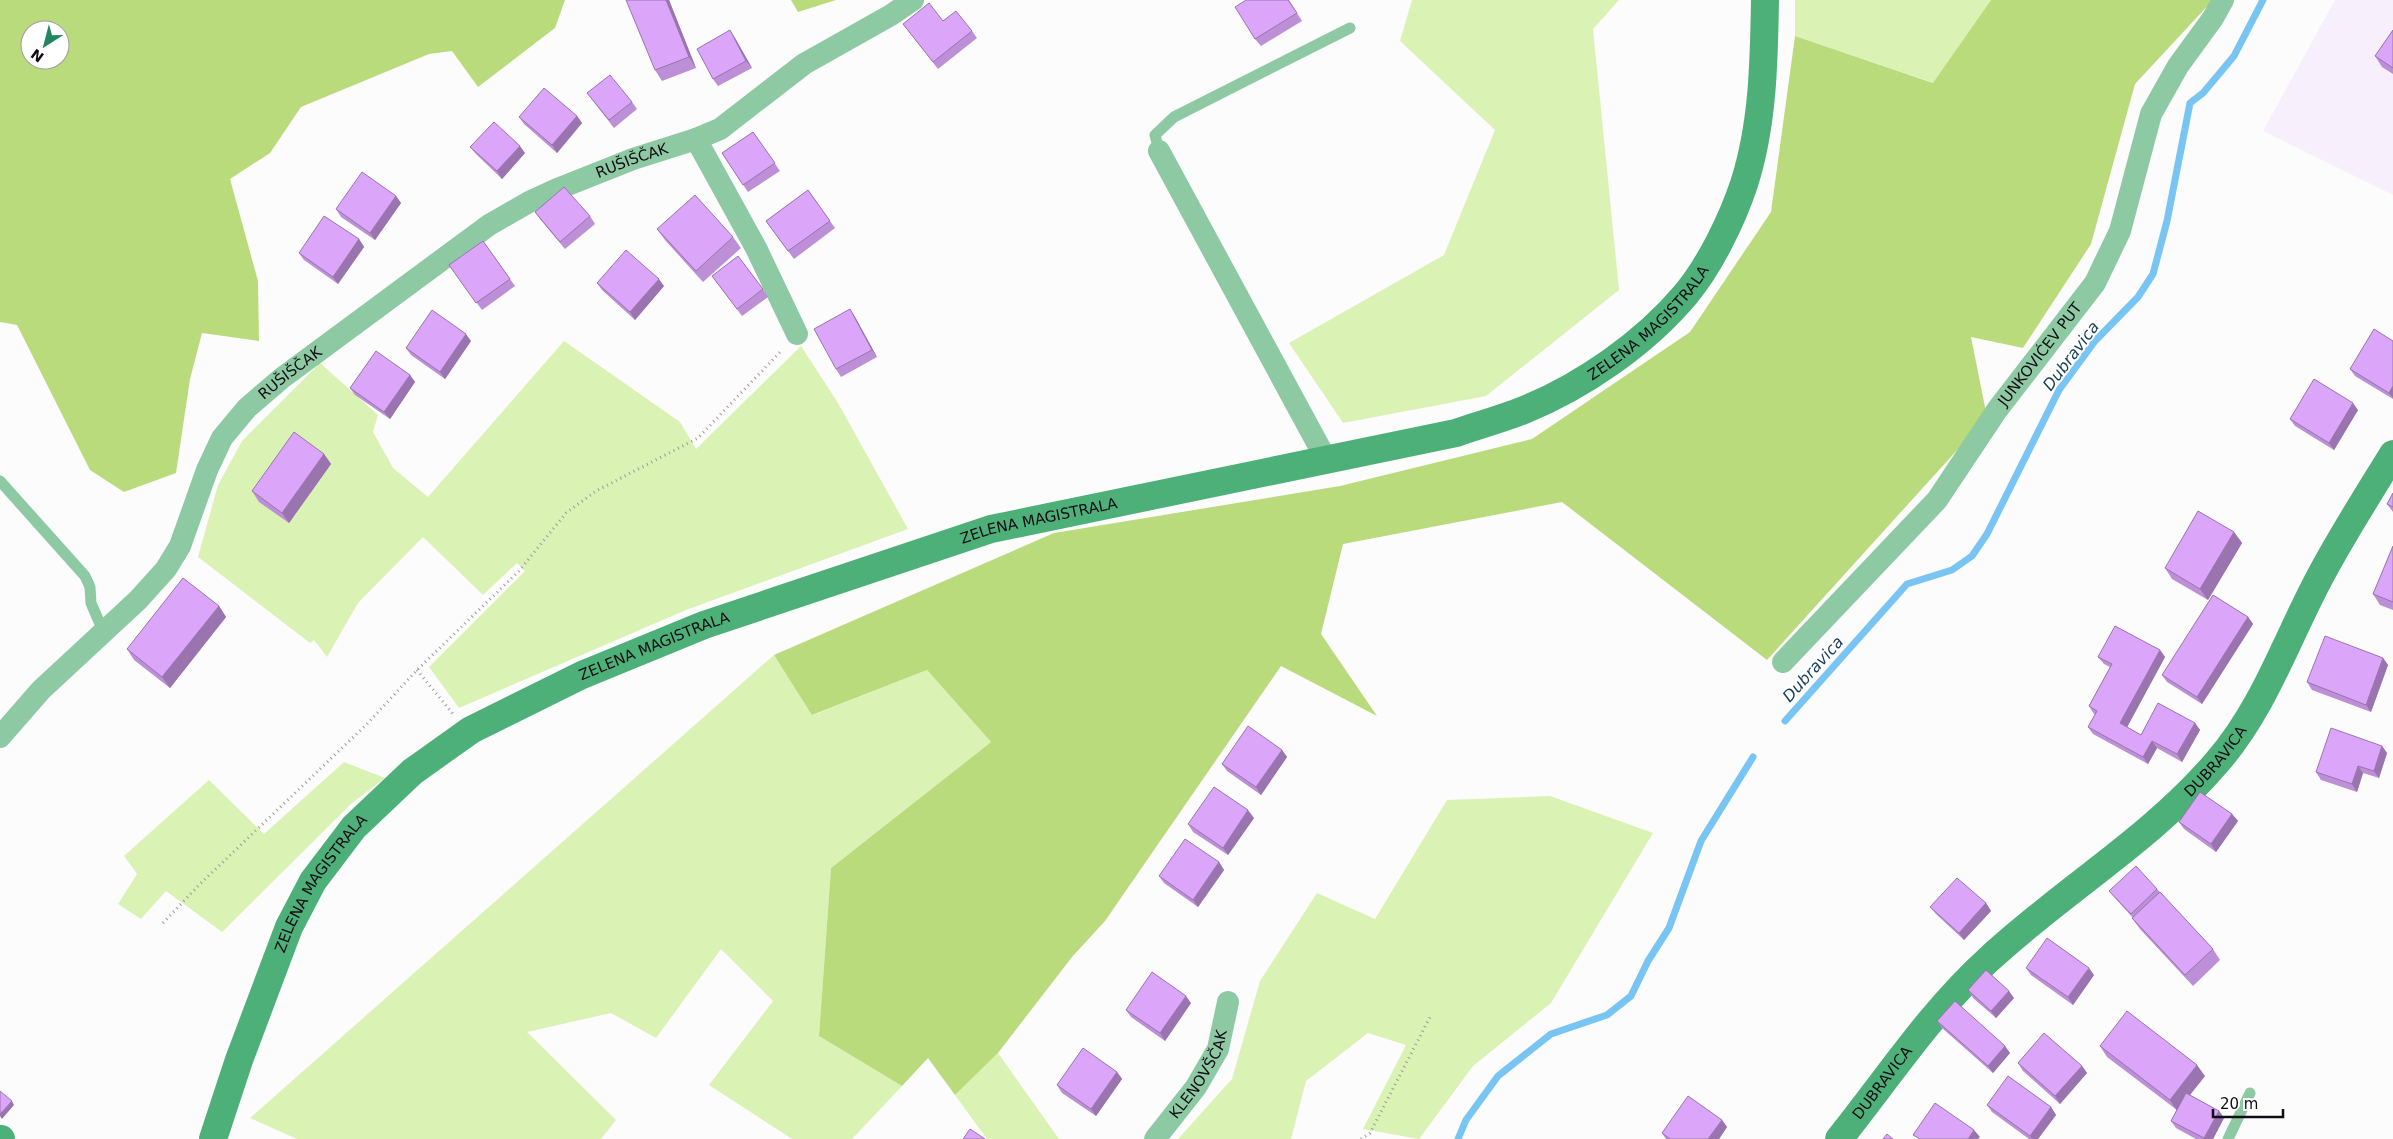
<svg xmlns="http://www.w3.org/2000/svg" width="2393" height="1139" viewBox="0 0 2393 1139" font-family="'DejaVu Sans',sans-serif">
<rect width="100%" height="100%" fill="#fcfcfc"/>
<path fill="#f7effc" d="M2335,0h58v195l-130,-64z"/>
<path fill="#daf2b4" d="M1412,0h207l-26,29 26,261 -133,106 -143,27 -54,-80 155,-88 51,-125 -95,-89z
M1795,0h196l-57,83 -139,-47z
M564,341l116,81 16,27 105,-103 37,57 70,126 -222,81 -227,98 -30,-41 96,-96 -8,-8 -34,32 -60,-58 -65,66 -31,54 -13,-17 -4,3 -112,-86 20,-72 24,-44 78,-78 58,52 -5,17 20,36 35,29z
M774,655l39,60 114,-45 64,72 -160,126 -12,168 83,50 -50,53h-60l-83,-54 64,-84 -52,-52 -65,89 -45,-25 -84,19 89,88 -15,19h-304l-47,-21z
M344,762l41,16 -33,25 -130,129 -56,-41 -25,28 -23,-15 19,-30 -13,-18 85,-76 55,54z
M1550,796l103,37 -102,170 -78,63 -54,73 -56,-10 43,-84 -38,-12 -62,48 -15,58h-113l54,-60 28,-98 57,-88 58,26 72,-119z
M998,1053l61,86h-72l-32,-44z"/>
<path fill="#badb7c" fill-rule="evenodd" d="M0,0h565l-10,28 -77,59 -26,-36 -23,3 -128,53 -31,46 -40,26 28,102 1,60 -57,-8 -12,46 -14,94 -52,19 -34,-22 -73,-145 -17,-3zM30,30h30v30h-30z
M791,0h45l-38,12z
M1991,0h222l-78,84 -44,160 -68,104 -52,-11 16,80 -220,243 -205,-158 -219,42 -22,90 56,82 -96,-50 -176,255 -33,36 -74,96 -43,42 -27,-37 -26,28 -83,-50 12,-168 160,-126 -64,-72 -115,45 -38,-60 280,-122 286,-47 192,-47 158,-107 81,-120 24,-176 138,47z"/>
<g fill="none" stroke-linecap="round" stroke-linejoin="round">
<path stroke="#78c4f3" stroke-width="7" d="M1785,721l122,-137 45,-14 20,-14 15,-22 72,-144 36,-49 43,-44 15,-23 14,-53 23,-118 13,-10 31,-37 29,-56
M1458,1139l8,-19 32,-44 53,-42 56,-19 24,-19 17,-35 21,-33 32,-87 52,-84"/>
<path stroke="#9c9a9d" stroke-width="3" stroke-dasharray="1 4" stroke-linecap="butt" d="M417,670l36,44
M163,923l37,-39 166,-159 51,-55 102,-99 47,-58 30,-22 102,-53 84,-88
M1361,1139l9,-6 60,-116"/>
<path stroke="#8dcaa3" stroke-width="11" d="M1159,151l-4,-16 19,-18 176,-89
M0,481l85,95 5,11 1,16 12,28
M2228,1139l22,-46"/>
<g stroke="#8dcaa3" stroke-width="22">
<path d="M696,139l60,109 41,86"/>
<path d="M1159,151l168,310"/>
<path id="s1" d="M1783,662l154,-162 60,-90 98,-127 25,-52 31,-117 27,-48 35,-48 10,-18"/>
<path id="s2" d="M0,737l41,-47 97,-90 28,-31 14,-23 27,-76 15,-32 25,-30 35,-30 207,-153 40,-23 26,-12 78,-31 63,-20 24,-10 84,-65 87,-49 22,-15"/>
<path id="s3" d="M1155,1139l41,-52 22,-38 10,-47"/>
</g>
<g stroke="#4cb078" stroke-width="28">
<path d="M0,1139h1"/>
<path id="s4" d="M213,1139l26,-79 50,-133 24,-46 41,-54 58,-55 59,-42 111,-55 122,-50 287,-96 465,-96c22,-8 46,-14 68,-23 59,-24 121,-67 162,-116 24,-29 46,-74 58,-110 19,-59 20,-122 21,-184"/>
<path id="s5" d="M1839,1139c49,-61 91,-126 149,-179 74,-69 164,-121 230,-199 47,-54 70,-126 104,-188 22,-41 47,-80 71,-119"/>
</g>
</g>
<path fill="#bc8fd6" d="M669,0l27,68 -34,13 -7,-11z
M1246,0h43l13,21 -41,25 -6,-7z
M943,21l29,10 5,7 -39,31 -35,-45z
M2393,30v44l-11,-7 -7,-11z
M735,38l17,30 -34,18 -5,-7z
M587,93l45,9 5,7 -23,19z
M577,116l5,7 -25,30 -33,-29 -5,-7z
M753,132l27,39 -32,21 -26,-39z
M470,147l55,6 -23,26 -26,-25z
M808,190l27,38 -41,31 -28,-38z
M396,196l5,7 -26,37 -34,-23 -5,-8z
M535,212l55,4 5,8 -30,25 -25,-30z
M657,229l76,8 8,11 -38,34 -38,-42z
M359,239l5,8 -26,37 -34,-24 -5,-7z
M483,241l32,45 -33,24 -33,-45z
M712,276l51,13 5,8 -26,19z
M597,283l67,3 -29,34 -33,-30z
M850,309l5,8 22,40 -36,20 -5,-8z
M471,341l-26,38 -34,-24 -5,-7z
M2393,341v58l-38,-23 -5,-7z
M410,375l5,7 -25,37 -35,-24 -5,-7z
M2358,410l-24,40 -39,-24 -5,-7z
M324,454l7,10 -42,59 -30,-21 -7,-11z
M2393,493v19l-6,-8z
M2234,532l8,11 -34,57 -36,-21 -7,-11z
M2393,546v64l-13,-5 -7,-11z
M219,606l7,11 -56,71 -36,-28 -7,-11z
M2248,617l5,7 -51,80 -35,-22 -5,-7z
M2160,650l5,7 -38,70 14,8 54,-12 5,7 -18,32 -25,-14 -9,16 -55,-30 -5,-7 7,-12 -1,-1 -5,-8 21,-39 -6,-3 -6,-7z
M2383,658l5,7 -17,47 -59,-22 -5,-8z
M2382,746l5,7 -8,25 -16,-5 -6,19 -36,-12 -5,-8z
M1282,750l5,7 -26,38 -34,-24 -5,-7z
M2232,814l6,7 -22,31 -32,-23 -5,-7z
M1254,818l-26,37 -35,-23 -5,-8z
M1219,862l5,8 -26,37 -34,-24 -5,-7z
M2157,889l56,60 7,11 -27,26 -53,-57 -8,-11h1l-18,-20 -6,-7z
M1986,903l5,8 -27,29 -28,-26 -6,-7z
M2026,968l68,7 -21,30 -42,-30z
M1968,990l46,8 -18,20 -23,-20z
M1191,1003l-26,38 -34,-24 -5,-7z
M1937,1021l73,32 -17,20 -51,-45z
M2100,1046l105,30 -15,19 29,16 5,7 -11,21h-17l-20,-11 -5,-7 6,-11 -70,-53z
M2018,1063l64,3 5,7 -27,31 -37,-33z
M1117,1072l5,7 -26,37 -34,-23 -5,-8z
M1987,1105l64,2 5,8 -18,24h-9l-37,-27z
M1722,1120l5,7 -8,12h-53l-4,-6z"/>
<path fill="#9974ae" d="M666,0h3l27,68 -7,-11z
M730,30l5,8 17,30 -6,-7z
M577,116l5,7 -25,30 -5,-8z
M520,146l5,7 -23,26 -5,-8z
M396,196l5,7 -26,37 -5,-7z
M359,239l5,8 -26,37 -5,-7z
M659,279l5,7 -29,34 -5,-8z
M850,309l5,8 22,40 -5,-7z
M466,334l5,7 -26,38 -5,-7z
M410,375l5,7 -25,37 -6,-7z
M2393,386v12l-4,-5z
M2353,403l5,7 -24,40 -5,-7z
M324,454l7,10 -42,59 -7,-10z
M2234,532l8,11 -34,57 -8,-11z
M219,606l7,11 -56,71 -8,-11z
M2248,617l5,7 -51,80 -5,-7z
M2160,650l5,7 -40,74 -5,-8z
M2383,658l5,7 -17,47 -5,-7z
M2195,723l5,7 -18,32 -5,-8z
M2152,741l5,7 -9,16 -5,-7z
M2382,746l5,7 -8,25 -5,-7z
M1282,750l5,7 -26,38 -5,-8z
M2358,766l5,7 -6,19 -5,-8z
M1248,810l6,8 -26,37 -5,-7z
M2232,814l6,7 -22,31 -5,-8z
M1219,862l5,8 -26,37 -5,-7z
M1986,903l5,8 -27,29 -5,-7z
M2089,968l5,7 -21,30 -5,-8z
M2009,991l5,7 -18,20 -5,-7z
M1186,996l5,7 -26,38 -5,-8z
M2005,1046l5,7 -17,20 -5,-7z
M2197,1065l8,11 -28,35 -7,-11z
M2082,1066l5,7 -27,31 -5,-8z
M1117,1072l5,7 -26,37 -5,-7z
M12,1101l2,4 -12,14 -2,-3v-2z
M2051,1107l5,8 -18,24h-6l-2,-3z
M2219,1111l5,7 -11,21h-9z
M1722,1120l5,7 -8,12h-11z
M1974,1130l6,7 -2,2h-10z"/>
<path fill="#dba6f9" stroke="#9974ae" d="M626,0h40l23,57 -34,13z
M1246,0h42l9,13 -42,26 -20,-32z
M929,3l14,18 13,-10 16,20 -39,31 -30,-38z
M730,30l16,31 -33,18 -16,-30z
M2393,30v38l-18,-12z
M610,75l22,27 -23,18 -22,-27z
M544,88l33,28 -25,29 -33,-28z
M494,122l26,24 -23,25 -27,-24z
M753,132l22,31 -32,22 -21,-32z
M362,172l34,24 -26,37 -34,-24z
M564,187l26,29 -30,26 -25,-30z
M808,190l22,31 -42,30 -22,-30z
M695,195l38,42 -37,34 -39,-42z
M324,216l35,23 -26,38 -34,-24z
M483,241l27,38 -34,24 -27,-38z
M626,250l33,29 -29,33 -33,-29z
M738,256l25,33 -26,20 -25,-33z
M850,309l22,41 -36,19 -22,-40z
M432,310l34,24 -26,38 -34,-24z
M2374,329l19,12v45l-4,7 -39,-24z
M376,351l34,24 -26,37 -34,-24z
M2314,379l39,24 -24,40 -39,-24z
M294,432l30,22 -42,59 -30,-22z
M2393,493v14l-6,-3z
M2198,511l36,21 -34,57 -35,-21z
M2393,546v56l-20,-8z
M183,578l36,28 -57,71 -35,-28z
M2213,595l35,22 -51,80 -35,-22z
M2115,626l45,24 -40,73 21,12 17,-32 37,20 -18,31 -25,-13 -9,16 -55,-30 9,-16 -8,-5 23,-42 -14,-7z
M2325,636l58,22 -17,47 -59,-23z
M1248,726l34,24 -26,37 -34,-23z
M2331,728l51,18 -8,25 -16,-5 -6,18 -36,-12z
M1214,787l34,23 -25,38 -35,-24z
M2200,792l32,22 -21,30 -32,-22z
M1185,839l34,23 -26,38 -34,-24z
M2136,866l21,23 -26,25 -22,-23z
M1957,878l29,25 -27,30 -29,-26z
M2160,892l53,57 -28,26 -53,-57z
M2047,938l42,30 -21,29 -42,-29z
M1986,970l23,21 -18,20 -23,-21z
M1152,972l34,24 -26,37 -34,-23z
M1955,1001l50,45 -17,20 -51,-45z
M2127,1011l70,54 -27,35 -70,-54z
M2044,1033l38,33 -27,30 -37,-33z
M1083,1048l34,24 -26,37 -34,-24z
M2008,1076l43,31 -21,29 -43,-31z
M0,1091l12,10 -12,13z
M2186,1093l33,18 -15,27 -33,-17z
M1688,1096l34,24 -14,19h-38l-8,-6z
M1935,1103l39,27 -6,9h-48l-7,-4z
M970,1129l15,10h-22z
M1887,1134l6,5h-10z"/>
<g text-anchor="middle" dominant-baseline="central" stroke-width="4" stroke-linejoin="round" paint-order="stroke">
<g font-size="15" fill="#110c14" stroke="#fff">
<text stroke="none"><textPath href="#s2" startOffset="879">RUŠIŠČAK</textPath></text>
<text stroke="none"><textPath href="#s4" startOffset="1756">ZELENA MAGISTRALA</textPath></text>
<text stroke="none"><textPath href="#s1" startOffset="402">JUNKOVIĆEV PUT</textPath></text>
<text stroke="none"><textPath href="#s2" startOffset="474">RUŠIŠČAK</textPath></text>
<text stroke="none"><textPath href="#s4" startOffset="1104">ZELENA MAGISTRALA</textPath></text>
<text stroke="none"><textPath href="#s4" startOffset="699">ZELENA MAGISTRALA</textPath></text>
<text stroke="none"><textPath href="#s5" startOffset="536">DUBRAVICA</textPath></text>
<text stroke="none"><textPath href="#s4" startOffset="279">ZELENA MAGISTRALA</textPath></text>
<text stroke="none"><textPath href="#s3" startOffset="79">KLENOVŠČAK</textPath></text>
<text stroke="none"><textPath href="#s5" startOffset="71">DUBRAVICA</textPath></text>
</g>
<g font-size="16" font-style="italic" fill="#133e56" stroke="#fff">
<text transform="translate(2071 356) rotate(-53)">Dubravica</text>
<text transform="translate(1813 669) rotate(-48)">Dubravica</text>
</g>
</g>
<g transform="translate(45 45) rotate(216)"><circle r="24" fill="#ffffff" stroke="#a09ea1"/>
<path d="M0-4L9 19L0 12L-9 19Z" fill="#218660"/>
<text y="-8" font-size="14" font-weight="bold" text-anchor="middle" fill="#110c14">N</text>
</g>
<path d="M2213 1109v8h70v-8" fill="none" stroke="#110c14" stroke-width="2.5"/>
<text x="2220" y="1109" font-size="15" fill="#110c14" stroke="#ffffff" stroke-width="4" paint-order="stroke">20 m</text>
</svg>
